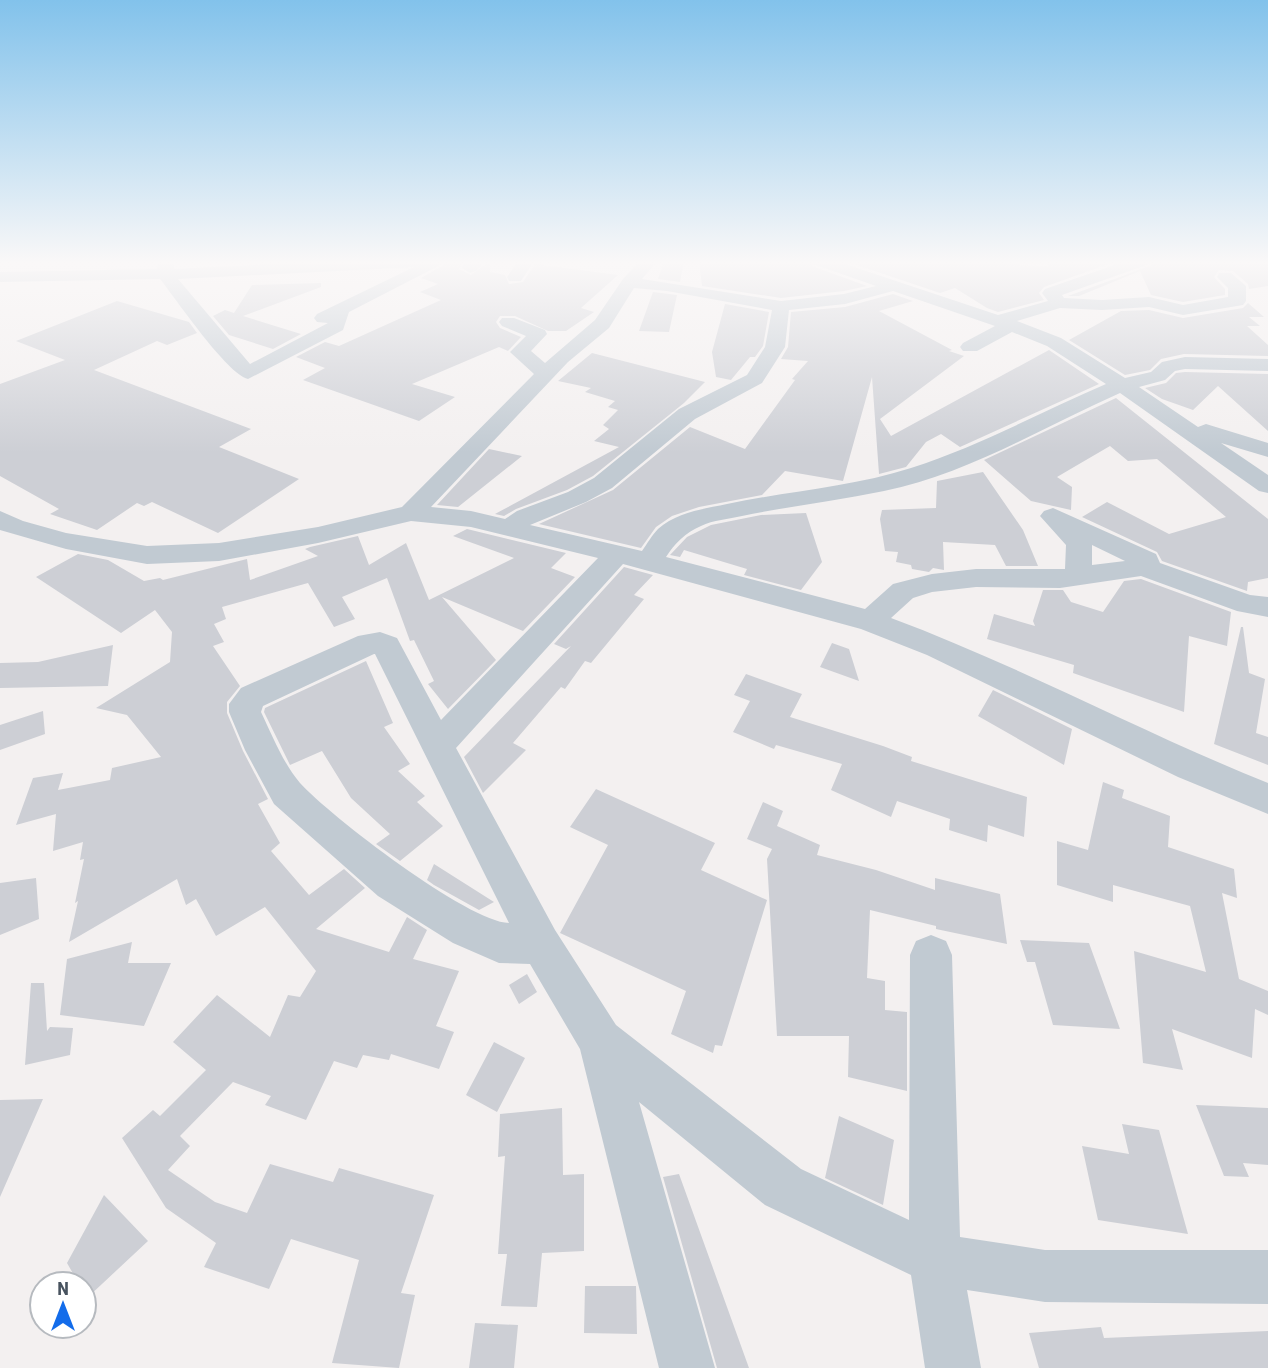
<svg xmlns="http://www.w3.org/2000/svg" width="1268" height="1368" viewBox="0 0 1268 1368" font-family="'Roboto Condensed',sans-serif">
<rect width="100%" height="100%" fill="#f3f0f0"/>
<path fill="#cdcfd5" d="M451,261h12l-4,8 12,6 19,-14v11l15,3 4,9 14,-2 12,-18 83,11 -37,33 13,4 -28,19h-18l-33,-15h-15l-4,6 4,6 21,9 -13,14 -9,-4 -87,37 43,13 -36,24 -116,-41 22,-12 -29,-11 29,-15 14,4 102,-46 -21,-8 18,-8 -17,-6z
M664,261h20l-4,21 -22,-3z
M699,261h110l3,5 55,20 -23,5 -63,7 -79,-12z
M845,261h171l3,4 29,1v-5h69l-73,26 -5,6 5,7 -46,12 -11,-4 -32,-20 -15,5z
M1153,261h115v25l-19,3 -1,-5 -15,-13 -14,-1 -5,7 11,12v6l-42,7 -32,-7 -11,-24 -61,25h-11l82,-30z
M321,283v4l-78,29 58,18 -28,15 -44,-14 -16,-19 12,-6 9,3 18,-28z
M653,292l24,3 -8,37 -30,-1z
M893,294l20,7 -34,10 73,39 -3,1 15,5 -84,63 11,17 158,-86 50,34 -139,63 -19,-13 -15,8 -20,25 -27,7 -7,-97 -29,104 -58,-10 -23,24 -63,12 -27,9 -16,11 -15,21 -102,-24 74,-34 77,-63 55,22 50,-69 -3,-1 16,-18 -27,-2 7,-12 3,-35 54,-5z
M117,301l72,21 8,11 -30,12 -10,-4 -63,29 157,59 -32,18 80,32 -81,54 -66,-31 -8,4 -7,-3 -40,27 -47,-16 9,-5 -59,-33v-92l65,-24 -49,-19z
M1248,303l16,14h-15l11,9h-13l21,19v11l-84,-2 -23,5 -11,11 -25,5 -56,-35 52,-29 28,-1 34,8 60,-10z
M725,304l44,8 -6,34 -8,11h-5l-19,23 -15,-3 -4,-25z
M592,353l113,29 -21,21 -91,73 -26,14 -51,19 -12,7 -9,-2 124,-67 -25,-6 15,-12 -6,-4 15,-15 -10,-3 7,-6 -30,-9 6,-4 -33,-7z
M1185,372l83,2v57l-50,-45 -25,24 -31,-11 -17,-11 21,-5 10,-10z
M1116,398l152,121v59l-20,4 -1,9 -85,-30 -5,-9 -75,-35 25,-15 62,32 57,-17 -69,-58 -29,2 -18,-15 -36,21 -17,10 15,10 -1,23 -40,-9 -47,-41z
M489,449l33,7 -64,51 -21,-2z
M983,472l40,58 15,36h-32l-11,-21 -52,-3 1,28 -11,-2 -4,4 -17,-3 -1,-4 -15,-3 2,-10 -13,-1 -5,-32 2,-9 54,-2 1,-27z
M806,513l16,49 -21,28 -57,-15 3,-6 -63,-19 -4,7 -10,-2 17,-18 24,-12 50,-10z
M467,529l99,24 -15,15 24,9 -52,54 -81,-34 54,63 -48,49 -20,-25 6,-3 -20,-41 -4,1 -23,-63 -45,19 13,22 -21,8 -26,-44 -86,24 4,12 -12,5 10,18 -11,4 27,40 -13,16v11l16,38 25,48 -10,5 22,39 -9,8 38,44 35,-26 21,19 -49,41 73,23 18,-35 20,13 -14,29 46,12 -23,55 18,6 -15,37 -48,-15 -2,6 -26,-5 -6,13 -23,-7 -28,59 -41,-15 6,-9 -38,-14 -53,54 10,10 -22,24 47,32 32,11 23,-49 63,18 6,-14 95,27 -33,98 14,2 -16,73 -67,-5 27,-103 -68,-21 -22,50 -65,-22 12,-24 -50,-35 -44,-70 31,-28 7,6 46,-46 -33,-28 44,-47 53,42 18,-42 12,2 16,-26 -51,-64 -49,29 -20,-37 -10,6 -9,-26 -108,63 9,-41 -3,2 9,-44 -4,1 3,-18 -30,9 3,-37 -40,11 17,-47 30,-5 -5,17 52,-10 2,-12 49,-11 -34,-42 -31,-7 74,-46 2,-30 -17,-22 -34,23 -85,-56 42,-23 30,6 36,21 16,-3 3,2 84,-21 3,21 68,-24 -13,-7 5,-2 48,-11 11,29 37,-22 23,57 85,-42 -61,-22z
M624,567l29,8 -19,20 10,4 -53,64 -6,-2 -20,28 -4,-2 -48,56 13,7 -43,43 -19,-36 107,-111 -5,3 -12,-5z
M1141,579l90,33 -4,34 -38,-10 -5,76 -111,-39 1,-8 -87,-26 7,-25 41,12 -2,-5 10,-31h20l8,12 32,10 21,-31z
M1241,627h2l6,46 16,6 -9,54 12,4v28l-54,-21z
M832,643l17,6 10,32 -39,-14z
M113,645l-5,41 -108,2v-25l38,-1z
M366,661l27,62 -9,4 26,37 -12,7 27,25 -8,6 26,24 -43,35 -24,-17 14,-10 -39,-36 -29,-47 -32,14 -26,-53 1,-4z
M746,674l56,20 -12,23 93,29 29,11 -1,4 116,36 -3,40 -36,-12 -1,17 -38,-12 1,-11 -53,-18 -6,16 -60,-27 11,-26 -66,-19 -2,4 -41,-17 17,-31 -16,-6z
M993,690l79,39 -8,36 -86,-49z
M43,711l2,23 -45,16v-25z
M1103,782l21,8 -2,8 48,18 -2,31 66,22 3,29 -15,-5 17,86 29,12v24l-13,-6 -3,49 -80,-29 11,41 -40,-7 -9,-112 72,21 -16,-66 -77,-21v17l-56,-17v-44l31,9z
M596,789l119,54 -14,27 66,30 -45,146 -7,-1 -2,8 -42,-19 15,-43 -126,-58 48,-88 -38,-18z
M763,802l20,9 -6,15 43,19 -3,10 59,15 59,20v-12l65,16 7,50 -71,-15v-3l-66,-16 -3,68 18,3v29l22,2v79l-59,-14 1,-41h-72l-10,-177 5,-10 -25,-10z
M434,864l60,38 -15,8 -45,-25 -7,-5z
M36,878l3,41 -39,16v-52z
M1020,940l69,3 31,86 -67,-4 -18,-63h-8z
M132,942l-4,21h43l-27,63 -84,-11 7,-56z
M527,974l10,18 -18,12 -10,-19z
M31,983h13l3,48 3,-4 23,1 -3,27 -45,10z
M494,1042l31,16 -28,54 -31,-17z
M43,1099l-43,98v-97z
M1196,1105l72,3v57l-25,-2 6,14 -25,-1z
M562,1108l1,67 21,-1v77l-42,2 -5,54 -36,-1 6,-52h-9l7,-98 -7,1 2,-43z
M839,1116l55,24 -11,65 -58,-27z
M1122,1124l37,6 29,104 -90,-14 -16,-74 47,8z
M679,1174l70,194h-32l-54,-191z
M104,1195l44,46 -61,57 -3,-14h-5l-12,-21z
M585,1286h51l1,48 -53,-1z
M475,1323l43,2 -4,43h-45z
M1101,1327l3,11 164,-7v37h-229l-10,-35z"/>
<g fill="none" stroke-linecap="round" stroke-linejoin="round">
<path fill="#c1cad2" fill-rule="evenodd" d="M158,261h16v8l165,-8h109l-99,51 -6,18 -95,49c-21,-5 -72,-80 -88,-100l-160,3v-10l157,-3zM414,267l-97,47 -3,4 3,4 11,1 -78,41 -72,-85z
M466,261h18v1l-8,9 -6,2 -8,-5z
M518,261h16l-13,20h-12l-2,-4z
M640,261h17l-15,18 139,22 63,-7 32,-8 -63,-22 -2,-3h25l162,54 50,-14 -6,-8 3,-4 81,-28h25l-2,3 -87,31 2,3 38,2 47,-3 34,8 45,-8v-9l-11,-11 2,-4h12l15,13v15l-3,4 -60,10 -34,-8 -47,3 -42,-2 -43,13 44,17 64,40 26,-6 11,-10 23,-5 83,2v12l-83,-2 -10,2 -10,9 -26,7 59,40 8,-3 62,19v14l-47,-14 47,32v18l-9,-2 -139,-98c-77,34 -152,81 -236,98 -47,10 -95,15 -142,25 -13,3 -29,4 -41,10 -16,7 -26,17 -35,31l199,52 28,-25 39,-10 44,-5h89l1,-24 -26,-29 4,-5 9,-3 103,46 4,9 90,32 18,2v20l-31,-6 -96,-35 -81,12 -84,-1 -44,5 -19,6 -22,20c129,48 250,114 377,165v31l-90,-37 -251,-122 -66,-26 -238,-65 -167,184 99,182 61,95 185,144 108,51 1,-265 6,-14 15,-6 15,6 6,14 8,282 85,13h223v54l-223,-2 -78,-12 14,78h-56l-14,-93 -146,-70 -126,-103 76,266h-56l-79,-319 -50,-85 -31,-1 -46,-20 -75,-47 -104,-92 -29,-54 -16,-38v-8l12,-16 117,-52 22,-4 17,6 44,82 157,-162 -127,-31 -60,-6 -93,22 -99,18 -72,3 -81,-15 -66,-19v-19l23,10 43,12 81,13 72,-3 99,-16 84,-20 132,-133 -24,-22 16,-16 -24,-10 -3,-4 3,-4h12l31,12 2,4 -16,17 14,12 50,-43 28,-41zM634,288l33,3 105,19 -7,37 -18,28 -68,34 -85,69 -26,14 -51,19 -12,8 -34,-8 -40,-4 137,-145 41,-34zM893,291l102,35 -32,17 -3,4 3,4h14l35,-19 35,14 59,38c-65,28 -127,62 -195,84 -59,19 -123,23 -184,36 -23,5 -50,8 -69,25 -6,6 -11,15 -16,22l-112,-26 56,-23 26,-14 83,-69 67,-36 23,-36 4,-37 56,-6zM1092,545l33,16 -33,4zM374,654h1l134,269c-41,-1 -179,-107 -209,-140 -17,-20 -28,-48 -39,-71l2,-6z"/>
</g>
<linearGradient id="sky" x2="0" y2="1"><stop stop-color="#82c2eb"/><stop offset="0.58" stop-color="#faf8f8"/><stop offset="1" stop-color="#faf8f8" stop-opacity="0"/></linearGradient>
<rect width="1268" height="453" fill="url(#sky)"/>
<g transform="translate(63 1305)"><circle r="33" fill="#ffffff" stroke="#b6babf" stroke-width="2"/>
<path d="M0-5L12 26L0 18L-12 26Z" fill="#136cea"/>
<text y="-10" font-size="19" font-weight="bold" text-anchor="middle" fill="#48535f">N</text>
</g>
</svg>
